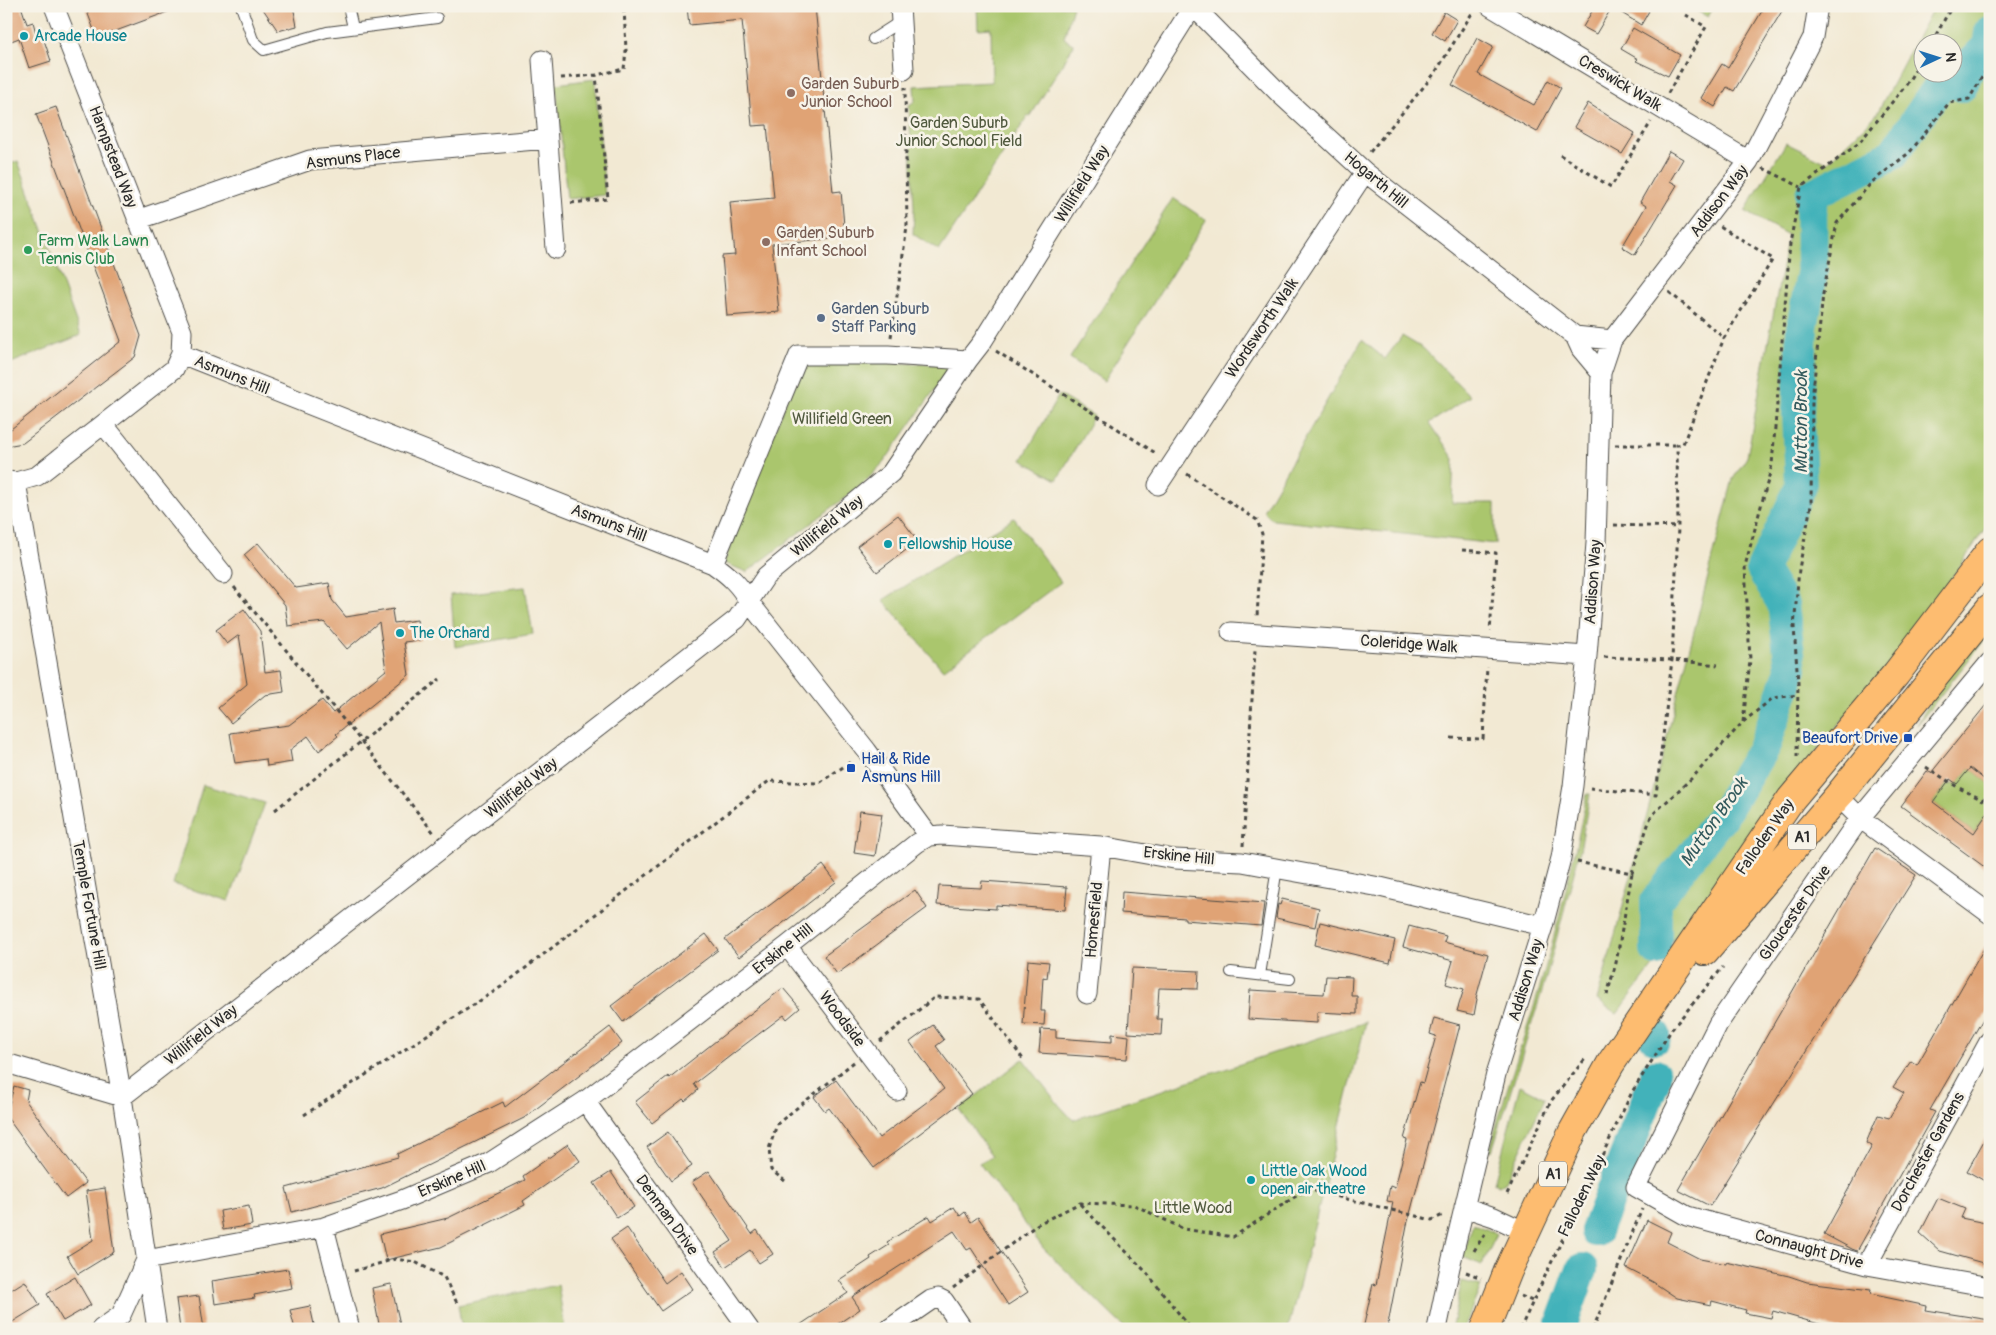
<svg xmlns="http://www.w3.org/2000/svg" width="1996" height="1335" viewBox="0 0 1996 1335" font-family="Pangolin,sans-serif">
<rect width="100%" height="100%" fill="#f7f3e8"/>
<filter id="ink" filterUnits="userSpaceOnUse"><feTurbulence type="fractalNoise" baseFrequency=".02" numOctaves="2"/><feDisplacementMap in="SourceGraphic" scale="10" xChannelSelector="R" yChannelSelector="G"/><feConvolveMatrix kernelMatrix="1 2 1 2 8 2 1 2 1" color-interpolation-filters="sRGB"/></filter>
<filter id="wash" filterUnits="userSpaceOnUse"><feTurbulence type="fractalNoise" baseFrequency=".0096" numOctaves="4" result="noise"/><feDisplacementMap in="SourceGraphic" scale="20" xChannelSelector="R" yChannelSelector="G"/><feGaussianBlur stdDeviation="1.12" result="paint"/><feColorMatrix in="noise" values="0 0 0 0 0 0 0 0 0 0 0 0 0 0 0 0 0 1.4 0 .05"/><feComposite in="paint" operator="in"/></filter>
<g filter="url(#wash)">
<rect width="100%" height="100%" fill="#f2e9d3"/>
<path fill="#aac66d" stroke="#6a784c" fill-rule="evenodd" d="M977,6h96l-9,32 10,7 -44,72 -2,-1 -89,135 -26,-17 1,-26 -5,-103 6,-4 -1,-15 78,-4 -1,-54 -13,1z
M1688,6h26l-6,11z
M1934,6h56v515l-67,100 -126,155 -180,238 -20,-14 35,-127 101,-394 14,-22 41,-222 -43,-24 41,-68 41,20 49,-48zM1924,42h30v30h-30z
M595,79l10,116 -38,4 -11,-115z
M18,161l63,174 -75,30v-200z
M1173,198l33,22 -102,161 -34,-23z
M1402,336l22,13 46,47 -40,27 24,36 -2,44h43v41l-222,-24 -10,-9 99,-171 23,19z
M802,359l150,6 -68,97 -21,22 -116,88 -23,-9z
M1059,395l35,21 -37,64 -35,-20z
M1014,518l47,64 -118,88 -60,-70z
M525,587l8,47 -78,13 -4,-52z
M1990,621v12l-73,92 25,-45z
M1970,768l20,16v25l-16,24 -41,-31 14,-18h10z
M203,785l62,18 -36,98 -56,-17z
M1587,794h3l-10,56 -34,128 -54,173 -2,-1c13,-53 32,-104 48,-156 19,-66 36,-133 49,-200z
M1366,1022l-78,307h-162l-82,-80 -65,-86 13,-7 -33,-47 64,-50 36,46 14,15z
M1520,1085l25,13 -39,83 -7,5 -5,-3z
M1473,1223l24,11 -15,31 -19,-8z
M1462,1281l19,5 -18,43h-12z
M558,1285l7,44h-103l-4,-24z"/>
<g fill="none" stroke-linecap="round" stroke-linejoin="round">
<path stroke="#42b2ba" stroke-width="32" d="M1656,950v-49l67,-86 42,-70 26,-76 -8,-65 -21,-35 39,-83 -3,-72 4,-86 10,-55 -1,-78 82,-41 51,-75 18,7 9,-23 17,-17 2,-14
M1655,1038v-3
M1596,1231l59,-152v-4
M1560,1329l22,-60"/>
</g>
<g id="blocks">
<path fill="#e0a375" d="M6,6h15l6,18 6,-2 3,11 5,-2 10,30 -22,7 -10,-30 -13,5z
M85,6h93v2l-81,30z
M261,6h32l4,20 -19,5z
M699,6h116l18,186 8,-1 4,46 -73,7 7,68 -52,4 -5,-60 13,-1 -5,-53 44,-4 -7,-73 -15,1 -10,-106 -53,5 -2,-18z
M1595,6h46l8,5 -8,14 -29,-18 -16,27 -13,-7z
M1765,6h20l-51,85 -7,-4 -12,20 -14,-9 21,-34 6,4z
M1444,12l13,8 -12,21 -13,-8z
M1633,28l47,27 -12,21 -32,-15 2,-2 -17,-10z
M1477,38l16,9 -15,27 56,31 14,-25 13,8 -24,44 -85,-47z
M1588,103l47,30 -13,21 -48,-27z
M56,107l85,229 -6,21 -112,86 -17,3v-13l115,-92 -85,-227z
M1669,151l14,8 -13,22 7,4 -42,70 -13,-8 24,-41 -6,-4z
M898,515l20,26 -41,31 -20,-26z
M258,543l38,45 33,-5 3,17 14,17 48,-8 -2,2 2,12 23,-3 3,20 -16,2 5,33 -73,59 2,2 -19,15 -11,-15 -18,14 2,12 -25,4 -1,-7 -31,4 -5,-30 59,-8 33,-25 11,13 53,-43 -7,-48 -32,27 -23,-27 -36,4 -3,-21 -41,-50z
M244,609l16,22 5,41 16,-2 3,22 -19,3 -34,28 -13,-15 29,-24 -8,-49 -12,9 -11,-14z
M1990,700v84l-20,-16 -13,16 -7,-5 -17,23 41,31 16,-24v62l-89,-65 26,-35 4,2z
M860,811l22,3 -7,42 -21,-3z
M1875,848l41,27 -206,331 -32,-16z
M823,865l13,17 -97,75 -14,-18z
M982,881l85,6 -2,23 -69,-5v4l-59,-4 2,-19 42,2z
M915,890l12,18 -90,66 -13,-18z
M1122,892l142,11 -3,23 -76,-6v-2l-64,-5z
M1282,899l37,9 -4,19 -39,-9 2,-14 2,1z
M1320,922l75,18 -5,23 -75,-18z
M1409,926l37,10 -2,6 44,12 -12,44 1,1 -3,16 -17,-4 7,-22 -18,-5 7,-23 -50,-14z
M706,934l12,16 -95,72 -12,-16z
M1990,938v69l-60,103 5,2 -78,139 -5,-2 -28,-15 48,-88 -6,-3 12,-28 11,3 15,-25 -11,-6 18,-26 6,4z
M1028,960l21,2 -2,16 -4,-1 -2,34h4l-1,14 -21,-1z
M1132,968l67,3 -1,18 -39,-1 -2,31h5l-1,16 -33,-2z
M1326,976l26,1 -1,19h6v18l-40,-2v11l-69,-4 2,-29 74,4z
M783,988l17,20 -13,11 -3,-4 -45,34 -45,35 4,6 -13,11 -2,-2 -31,24 -17,-21 33,-26 1,2z
M1434,1018l26,7 -53,200 -20,104h-24l10,-45 3,1 17,-83 -6,-1 3,-15 5,2 12,-48 -3,-1 16,-57 3,1 13,-47 -6,-2z
M933,1025l11,15 -8,6 36,48 -98,74 -45,-60 -4,3 -11,-14 22,-17 43,58 65,-49 -34,-47z
M610,1027l12,16 -98,75 -142,70 -90,24 -6,-24 112,-31 -1,-3 106,-52 2,5z
M1041,1029l15,1v8l56,4v-8l17,2 -2,23 -88,-6z
M14,1086l14,4 -2,11 60,82 -20,15 -60,-82z
M1990,1130v54l-23,-13z
M668,1132l24,34 -21,15 -24,-34z
M568,1144l12,17 -57,40 2,4 -84,42 -55,13 -6,-26 68,-16 77,-38 -2,-4z
M709,1171l43,63 5,-4 16,24 -14,9 -9,-13 -25,17 -10,-15 17,-11 -40,-59z
M611,1172l23,35 -17,11 -23,-35z
M105,1188l9,64 -36,22 -11,-18 26,-16 -7,-49z
M1938,1198l27,11 -4,9 29,6v41l-50,-14 -20,-18z
M249,1206l3,19 -29,5 -3,-19z
M954,1207l6,9 5,-4 6,10 7,-5 50,75 -20,13 -37,-57 -4,2 -13,-19 -102,66 8,12 -30,20h-36l54,-36 -9,-13 32,-21 -1,-2 19,-12 -2,-3 42,-26 3,5z
M1647,1220l24,12 -4,10 33,17 26,5v-2l63,14 18,6 64,8 -1,4 57,12 -1,4 64,10v9h-153l-64,-18 -2,7 -26,-5 1,-3 -34,-9 -1,4 -34,-7 -24,-16 -27,-14z
M627,1228l38,55 16,-12 12,18 -32,22 -50,-72z
M288,1269l4,19 -38,7 1,3 -40,6 -3,-23z
M75,1277l16,28 -28,16 -16,-27z
M25,1281l15,24 -34,21v-33z
M391,1284l10,45h-21l-8,-41z
M199,1296l5,33h-24l-4,-30z
M310,1306l5,23h-20l-5,-19z"/>
</g>
</g>
<g filter="url(#ink)">
<use href="#blocks" fill-opacity="0" stroke="#494844" stroke-width="1"/>
<g fill="none" stroke-linecap="round" stroke-linejoin="round">
<g stroke="#494844" stroke-width="12">
<path id="service" d="M241,6l12,34 11,10 63,-18 110,-14
M348,6l5,22
M873,39l28,-18
M1231,972l59,7
M1260,975l17,-107"/>
</g>
<g stroke="#494844" stroke-width="21">
<path id="minor" d="M900,6l4,64
M1193,6l88,89 84,77 210,164 6,13 20,24
M1490,6l259,155
M542,60l14,189
M137,220l173,-60 237,-21
M1575,336l37,4
M181,354l532,210c16,11 27,21 36,38l118,149 62,85
M104,425l119,149
M6,481l10,1 21,-6 137,-107 7,-15 1,-22 -128,-326
M16,482l106,615 35,232
M1158,485l207,-313
M713,564l86,-209h89l80,5
M1231,632l356,24
M1990,662l-130,156 -142,206 -82,163 51,29 180,49 123,22
M1838,796l22,22 130,96
M787,946l110,145
M1087,994l14,-148
M6,1063l116,34 615,-478 29,-43 125,-103 77,-113 14,-18 211,-336
M585,1101l164,228
M1464,1207l30,10 32,15
M324,1227l26,102
M1867,1265l123,-225
M101,1329l20,-14 25,-55 178,-33 78,-27 87,-37 96,-62 202,-155 130,-103 12,-7 13,-1 159,11 73,13 68,3 138,25 163,39
M889,1329l42,-29 7,-2 6,3 19,28
M1437,1329l13,-62 46,-193 47,-148 18,-68 12,-72 14,-130 9,-113 5,-170 11,-33 137,-179 64,-124 5,-31"/>
</g>
<g stroke="#494844" stroke-width="30">
<path id="trunk" d="M1705,951l133,-155 152,-188
M1485,1329l23,-58 65,-140 38,-68 180,-264 105,-125 94,-123"/>
</g>
<path stroke="#494844" stroke-width="3" stroke-dasharray="4 4" stroke-linecap="butt" d="M1932,42l20,-36
M561,78l35,-3 28,-6 2,-18 -2,-45
M1668,93l38,-66 -20,-12
M1370,152l65,-79 39,-63
M1560,155l51,32 40,-65
M1763,168l38,19
M571,203l37,-4 -12,-124
M1669,292l55,46
M891,337l16,-110 -2,-140
M996,351l161,103
M1615,445h62
M1187,474l70,46 5,14 -5,83
M1614,525l64,2
M1462,550l34,3 -6,78
M234,587l127,154 73,92
M1604,657l68,3 46,5
M1743,722l7,-62 -5,-94 27,-101 18,-222 11,-56 58,-44 47,-58 18,-29
M1451,738l32,1 4,-72
M1797,757l1,-74 -4,-56 5,-58 12,-64 1,-105 11,-106 14,-71 35,-41 38,-30 39,-49 20,-4 21,-35
M1926,767l33,21 24,12
M1590,788l66,7 16,-135 6,-133 -1,-82 6,-1 41,-106 49,-79 -53,-33
M1990,791l-7,9 7,5
M275,810l165,-131
M1243,846l12,-196
M1577,862l55,11 19,-57 42,-39 50,-55 30,-24 25,-3
M1607,995l9,-32 16,-90
M880,1041l55,-44 44,2 44,60
M304,1115l197,-128 268,-206 50,2 33,-22
M785,1181l-14,-11 -2,-21 8,-25 77,-62
M1507,1194l44,-93 34,-42
M1080,1204l67,69 44,56
M1474,1251l11,-18
M354,1271l41,-12 20,3 29,15 14,28
M1466,1272l15,6
M953,1288l85,-64 42,-21 54,2 50,24 49,8 74,-48 125,31 11,-5
M1521,1296l11,5
M1520,1329l112,-237 40,-63 51,-62
M1593,1329l49,-120"/>
<use href="#service" stroke="#fff" stroke-width="10"/>
<use href="#minor" stroke="#fff" stroke-width="19"/>
<use href="#trunk" stroke="#fdbc6f" stroke-width="28"/>
</g>
</g>
<g fill="#0f9aa8" stroke="#f7f3e8" stroke-width="2">
<circle cx="24" cy="36" r="5"/>
<circle cx="888" cy="544" r="5"/>
<circle cx="400" cy="633" r="5"/>
<circle cx="1251" cy="1180" r="5"/>
</g>
<g fill="#8d6e63" stroke="#f7f3e8" stroke-width="2">
<circle cx="791" cy="93" r="5"/>
<circle cx="766" cy="242" r="5"/>
</g>
<circle fill="#2e9e5b" stroke="#f7f3e8" stroke-width="2" cx="28" cy="250" r="5"/>
<circle fill="#5c6f8a" stroke="#f7f3e8" stroke-width="2" cx="821" cy="318" r="5"/>
<g fill="#1a4fb4" stroke="#f7f3e8" stroke-width="2">
<rect x="1903" y="733" width="10" height="10" rx="2.5"/>
<rect x="846" y="763" width="10" height="10" rx="2.5"/>
</g>
<g text-anchor="middle" dominant-baseline="central" stroke-width="5" stroke-linejoin="round" paint-order="stroke">
<g fill="#f7f3e8" stroke="#686764" stroke-width="1">
<rect x="1788" y="824.5" width="28" height="25" rx="4"/>
<rect x="1539" y="1161.5" width="28" height="25" rx="4"/>
</g>
<g font-size="15" font-weight="bold" fill="#2b2b2b">
<text x="1802" y="837">A1</text>
<text x="1553" y="1174">A1</text>
</g>
<g font-size="16" fill="#0d838f" stroke="#f7f3e8" text-anchor="start">
<text x="34" y="36">Arcade House</text>
<text x="898" y="544">Fellowship House</text>
<text x="410" y="633">The Orchard</text>
<text x="1261" y="1171">Little Oak Wood<tspan x="1261" dy="18">open air theatre</tspan></text>
</g>
<g font-size="16" fill="#2b2b2b" stroke="#f7f3e8">
<text transform="translate(1620 83) rotate(31)">Creswick Walk</text>
<text transform="translate(113 157) rotate(69)">Hampstead Way</text>
<text transform="translate(353 158) rotate(-7)">Asmuns Place</text>
<text transform="translate(1376 180) rotate(40)">Hogarth Hill</text>
<text transform="translate(1082 184) rotate(-58)">Willifield Way</text>
<text transform="translate(1719 201) rotate(-53)">Addison Way</text>
<text transform="translate(1262 328) rotate(-56)">Wordsworth Walk</text>
<text transform="translate(232 375) rotate(22)">Asmuns Hill</text>
<text transform="translate(609 523) rotate(21)">Asmuns Hill</text>
<text transform="translate(827 526) rotate(-39)">Willifield Way</text>
<text transform="translate(1593 582) rotate(-86)">Addison Way</text>
<text transform="translate(1409 644) rotate(4)">Coleridge Walk</text>
<text transform="translate(521 788) rotate(-38)">Willifield Way</text>
<text transform="translate(1765 837) rotate(-55)">Falloden Way</text>
<text transform="translate(1179 856) rotate(6)">Erskine Hill</text>
<text transform="translate(89 905) rotate(80)">Temple Fortune Hill</text>
<text transform="translate(1795 913) rotate(-55)">Gloucester Drive</text>
<text transform="translate(1094 920) rotate(-85)">Homesfield</text>
<text transform="translate(783 949) rotate(-38)">Erskine Hill</text>
<text transform="translate(1526 980) rotate(-73)">Addison Way</text>
<text transform="translate(842 1019) rotate(53)">Woodside</text>
<text transform="translate(201 1035) rotate(-38)">Willifield Way</text>
<text transform="translate(1928 1152) rotate(-61)">Dorchester Gardens</text>
<text transform="translate(452 1179) rotate(-23)">Erskine Hill</text>
<text transform="translate(1582 1196) rotate(-64)">Falloden Way</text>
<text transform="translate(667 1215) rotate(54)">Denman Drive</text>
<text transform="translate(1809 1249) rotate(15)">Connaught Drive</text>
</g>
<g font-size="16" fill="#785e54" stroke="#f7f3e8" text-anchor="start">
<text x="801" y="84">Garden Suburb<tspan x="801" dy="18">Junior School</tspan></text>
<text x="776" y="233">Garden Suburb<tspan x="776" dy="18">Infant School</tspan></text>
</g>
<g font-size="16" fill="#515a3f" stroke="#f7f3e8">
<text x="959" y="123">Garden Suburb<tspan x="959" dy="18">Junior School Field</tspan></text>
<text x="842" y="419">Willifield Green</text>
<text x="1193" y="1208">Little Wood</text>
</g>
<g font-size="16" fill="#27864d" stroke="#f7f3e8" text-anchor="start">
<text x="38" y="241">Farm Walk Lawn<tspan x="38" dy="18">Tennis Club</tspan></text>
</g>
<g font-size="16" fill="#4e5e75" stroke="#f7f3e8" text-anchor="start">
<text x="831" y="309">Garden Suburb<tspan x="831" dy="18">Staff Parking</tspan></text>
</g>
<g font-size="16" fill="#164399" stroke="#f7f3e8" text-anchor="end">
<text x="1898" y="738">Beaufort Drive</text>
<text x="861" y="759" text-anchor="start">Hail &amp; Ride<tspan x="861" dy="18">Asmuns Hill</tspan></text>
</g>
<g font-size="18" font-style="italic" fill="#335a5d" stroke="#f7f3e8">
<text transform="translate(1801 422) rotate(-90)">Mutton Brook</text>
<text transform="translate(1714 822) rotate(-55)">Mutton Brook</text>
</g>
</g>
<rect width="1996" height="1335" fill="none" stroke="#f7f3e8" stroke-width="25"/>
<g transform="translate(1938 58) rotate(86)"><circle r="24" fill="#f7f3e8" stroke="#a5a39c"/>
<path d="M0-4L9 19L0 12L-9 19Z" fill="#1f6fb2"/>
<text y="-8" font-size="14" font-weight="bold" text-anchor="middle" fill="#2b2b2b">N</text>
</g>
</svg>
